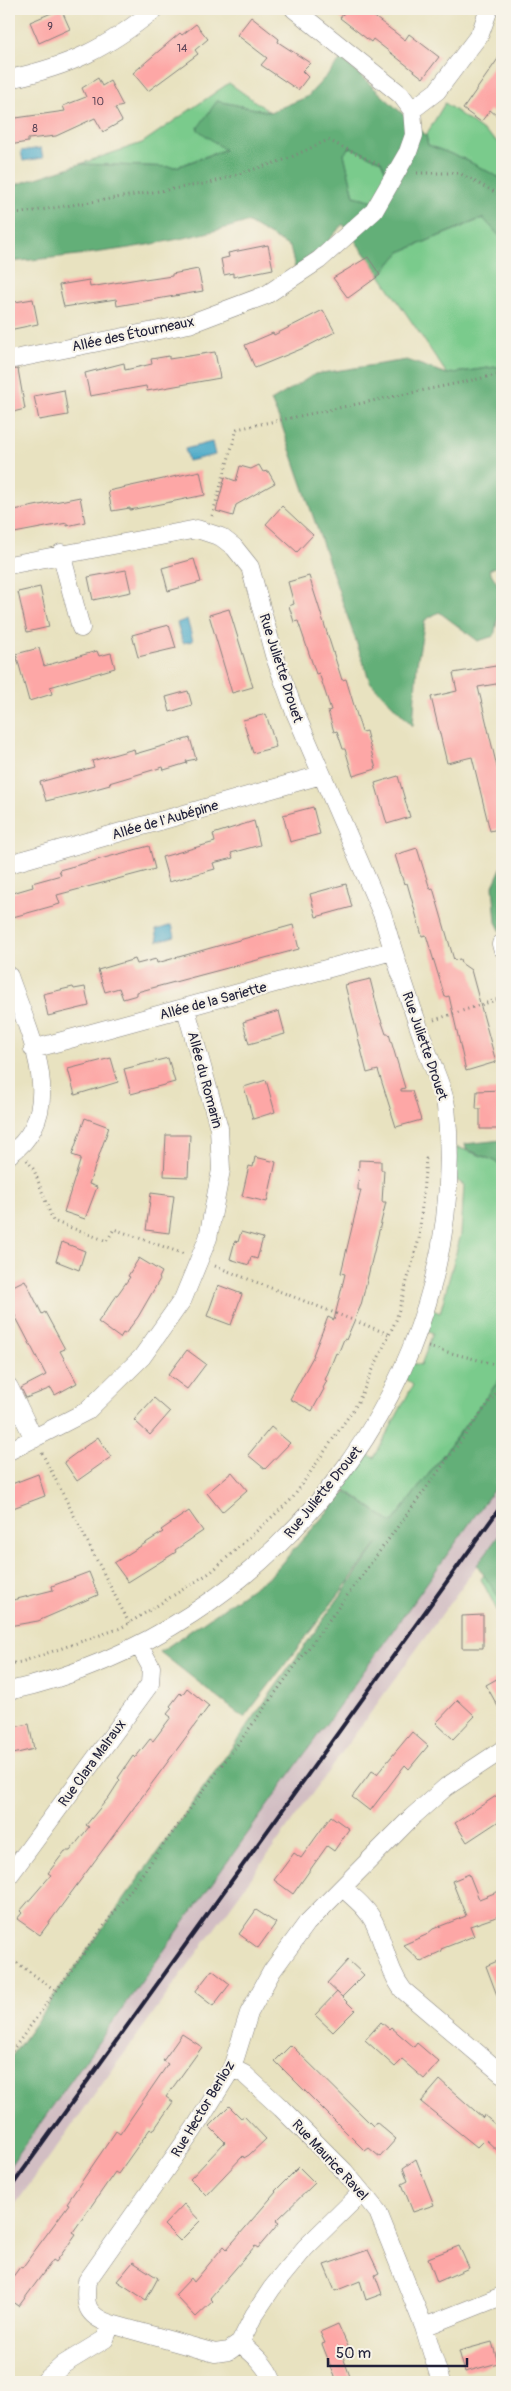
<svg xmlns="http://www.w3.org/2000/svg" width="511" height="2391" viewBox="0 0 511 2391" font-family="Pangolin,sans-serif">
<rect width="100%" height="100%" fill="#f7f3e8"/>
<filter id="ink" filterUnits="userSpaceOnUse"><feTurbulence type="fractalNoise" baseFrequency=".02" numOctaves="2"/><feDisplacementMap in="SourceGraphic" scale="10" xChannelSelector="R" yChannelSelector="G"/><feConvolveMatrix kernelMatrix="1 2 1 2 8 2 1 2 1" color-interpolation-filters="sRGB"/></filter>
<filter id="wash" filterUnits="userSpaceOnUse"><feTurbulence type="fractalNoise" baseFrequency=".0096" numOctaves="4" result="noise"/><feDisplacementMap in="SourceGraphic" scale="20" xChannelSelector="R" yChannelSelector="G"/><feGaussianBlur stdDeviation="1.12" result="paint"/><feColorMatrix in="noise" values="0 0 0 0 0 0 0 0 0 0 0 0 0 0 0 0 0 1.4 0 .05"/><feComposite in="paint" operator="in"/></filter>
<g filter="url(#wash)">
<rect width="100%" height="100%" fill="#e8e2c0"/>
<path fill="#d2bec3" d="M502,1478v53l-493,682v-46z"/>
<path fill="#7acb8c" stroke="#4e7664" d="M229,83l41,29 -53,-11 9,48 -50,18 -96,-3 62,-21z
M445,103l57,42v34l-38,-20 -36,-14 -2,-10z
M351,147l30,14 7,15 -2,28 -32,-8 -10,-42z
M484,218l18,21v127l-55,8 -67,-99 20,-23z
M457,1147l41,15 4,7v207l-110,147 -51,-37 23,-34 10,6 39,-73 -9,-7 7,-15 10,2 12,-32 -9,-4 6,-20 10,4 21,-79 3,-49 -9,-6z
M502,1552v68l-21,-41z"/>
<path fill="#63af78" stroke="#42685a" fill-rule="evenodd" d="M342,59l84,76 2,10 36,14 38,20v60l-19,-21 -83,34 -20,23 -37,-51 -21,24 -27,20 -5,-21 -43,-25c-78,23 -158,33 -238,40v-78l6,1 65,-21 96,3 49,-17 -28,-21 20,-28 53,11 37,-15zM350,147l31,14 7,15 -2,28 -32,-8 -10,-42z
M407,360l40,14 55,-8v198l-13,6 13,21v9l-8,36 -16,5 -39,-29 -14,8 -8,44 -4,62 -43,-44 -88,-256 -11,-25 44,-27z
M502,866v68l-6,-12 -3,-36z
M502,1140v29l-5,-7 -31,-13 -1,-5z
M502,1376v102l-493,689v-107l369,-517 -134,175 -84,-66 111,-77 75,-84 46,32z
M502,1531v71l-25,-37z"/>
<path fill="#48a9c7" stroke="#356681" d="M41,148l2,10 -20,3 -2,-10z
M212,442l3,13 -27,6 -3,-12z
M187,619l6,22 -10,2 -6,-20z
M172,925l3,11 -17,5 -2,-11z"/>
<g id="blocks">
<path fill="#fda7a6" d="M61,9l9,20 -31,14 -9,-21z
M347,9h17l41,31 4,-6 30,23 -16,21 -50,-39 -2,3 -31,-24z
M251,17l28,22 -1,3 32,21 -8,8 6,6 -10,13 -37,-25 6,-7 -30,-23z
M196,24l12,15 -13,11 3,4 -50,37 -15,-18 47,-40 2,2z
M502,53v67l-12,-10 -9,12 -18,-13z
M98,78l4,8 8,-5 13,25 -8,2 7,13 -19,11 -8,-14 -39,18 -28,3v3l-19,3v-26l56,-8 -2,-5 23,-9 -4,-9z
M268,245l5,24 -40,8v-4l-9,2 -3,-16 8,-2 -1,-4z
M368,257l12,18 -32,23 -15,-20z
M198,269l5,22 -86,15 -1,-7 -52,8 -5,-22 30,-5 1,7 54,-9 1,2 27,-4v-2z
M33,299l5,25 -29,6v-27z
M323,310l12,22 -29,15 -51,21 -10,-23 28,-12 1,2z
M215,352l5,26 -73,13 -1,-5 -56,10 -5,-23 39,-10 1,7 27,-6 -1,-5 18,-3v3z
M18,369l7,40 -16,4v-43z
M64,390l4,25 -29,5 -5,-24z
M259,465l4,7 5,-1 7,12 -39,22 -3,11 -17,-5 9,-34 11,4 4,-15 11,3z
M200,471l5,24 -75,15v-2l-18,3 -4,-20z
M80,497l5,25 -18,4v-3l-58,11v-23z
M282,506l31,29 -16,17 -31,-28z
M194,559l7,23 -33,9 -6,-23z
M126,570l5,22 -38,8 -5,-23z
M309,576l33,104 4,-1 16,53 4,-1 10,38 -23,7 -8,-27h-2l-6,-18 -3,1 -6,-21 3,-1 -12,-37 -3,1 -18,-53 -4,1 -5,-16 5,-2 -6,-22z
M40,587l9,40 -22,5 -9,-40z
M229,609l24,78 -21,6 -23,-78z
M169,625l7,23 -38,9 -6,-22z
M39,648l5,18 53,-15 2,5 12,-3 4,15 -65,19 2,7 -23,7 -13,-47z
M502,665v18l-24,4 24,101v40l-12,3 -18,-74 -25,6 -16,-66 26,-6 -4,-18z
M188,691l4,14 -22,7 -4,-15z
M266,714l10,33 -23,6 -10,-33z
M190,738l6,21 -10,2 1,2 -23,7 -1,-3 -54,16 1,2 -22,6 -42,10 -6,-19 54,-15 -2,-6 42,-12 1,5z
M398,776l12,41 -23,7 -12,-41z
M313,807l7,27 -30,8 -7,-27z
M254,821l6,24 -29,8 2,5 -20,5 2,6 -46,13 -7,-25 53,-15 -2,-8z
M149,846l6,23 -98,26 3,9 -47,13 -4,-23 24,-7 -1,-4 29,-8 -2,-5z
M417,848l13,41 3,-1 21,72 6,-1 1,4 10,7 25,92 -30,9 -17,-75 -4,1 -19,-62 -4,1 -15,-53 -3,1 -9,-29z
M346,884l6,23 -36,10 -6,-23z
M293,925l6,24 -162,43v3l-14,4 -4,-11 -14,4 -7,-22 37,-11 2,5 19,-5 1,4z
M370,979l9,35 7,20h3l16,54 -4,1v2h11l9,29 -25,7 -18,-57 -11,3 -22,-88z
M73,987l1,2 11,-2 4,19 -41,10 -5,-22z
M279,1011l6,23 -36,10 -6,-22z
M111,1058l7,24 -43,13 -7,-26z
M168,1058l7,24 -44,12 -7,-25z
M266,1080l9,32 -22,7 -9,-32z
M501,1090v39h-21v-20h-4l1,-18z
M85,1118l24,9 -20,57 8,3 -12,32 -21,-7 17,-54 -9,-3z
M166,1135h24l-2,42 -24,-1z
M255,1157l21,5 -9,40 -25,-6 7,-30 4,1z
M359,1160l22,1v9h3l-2,32h4l-25,103 -15,35 -2,-1 -6,15 -2,-1 -11,27 2,1 -4,7 1,1 -12,22 -22,-12 24,-44h-1l15,-38 6,3 11,-46 -4,-1 20,-83h-3z
M151,1193l23,3 -5,37 -23,-3z
M241,1232l22,6 -6,21 -6,-2 -2,8 -19,-6 5,-18 3,1z
M62,1242l23,9 -6,19 -23,-9z
M139,1258l23,14 -3,6 1,1 -22,38 -13,17 -2,-1 -3,5 -22,-16 32,-45 -2,-1z
M25,1280l17,34 3,-2 20,37 -5,2 17,32 -22,12 -4,-7 -25,10 -5,-10 25,-13 -37,-71v-16z
M218,1285l24,9 -11,31 -24,-9z
M187,1350l19,14 -19,25 -19,-14z
M154,1398l16,14 -20,23 -16,-15z
M271,1427l19,16 -25,26 -17,-14z
M98,1437l13,20 -34,24 -13,-19z
M232,1472l15,18 -25,22 -15,-19z
M38,1474l7,22 -32,12 -4,-12v-11z
M189,1511l14,20 -28,19 1,2 -48,30 -14,-19 49,-31 -2,-2z
M89,1572l9,23 -60,26 -29,5v-25l44,-11 -1,-4z
M483,1615v33h-21v-32z
M502,1676v38l-16,-29z
M187,1688l22,18 -169,229 -23,-16 5,-6 -2,-2 31,-36 -3,-2 17,-22h5l19,-24 -3,-2 23,-28 11,-17 -2,-2 15,-22 2,2 15,-19 3,2 18,-24 -4,-3 5,-6 -2,-2 10,-13 2,2z
M458,1700l17,16 -22,23 -17,-16z
M29,1724l5,25 -25,6v-27z
M412,1732l16,14 -19,23 -4,-4 -35,46 -18,-14 20,-26 5,3z
M502,1792v27l-35,23 -12,-19z
M331,1816l18,13 -15,22 -7,-5 -34,48 -19,-14 20,-27 7,5z
M469,1874l10,25 23,-9v25l-32,11 4,10 -33,13 1,2 -9,4 1,1 -13,6 -18,-17 23,-10 7,-6 33,-13 -14,-35z
M256,1910l20,13 -18,25 -19,-14z
M502,1959v47h-1l-15,-40z
M348,1960l16,15 -22,22 -15,-14z
M212,1970l18,14 -17,22 -18,-14z
M337,1992l18,18 -22,22 -18,-17z
M381,2022l8,7 2,-2 23,20 3,-4 22,19 -15,17 -22,-19 -7,7 -30,-27z
M182,2034l20,13 -36,50 7,5 -20,29 -3,-2 -32,45 -3,-2 -42,60 3,2 -20,28 -3,-2 -34,46 -10,-7v-17l11,-15 2,1 47,-64 -2,-1 49,-72 4,3 48,-70 -5,-3z
M291,2045l82,81 3,-4 20,17 -16,18 -11,-9 -4,3 -90,-90z
M440,2080l43,38 1,-3 18,15v25l-17,-16 -8,8 -56,-45z
M229,2106l12,12 3,-2 22,23 -17,16 -5,3 -1,-2 -37,39 -16,-16 35,-37 -16,-16z
M416,2159l18,46 -21,7 -11,-28 6,-3 -5,-13z
M299,2167l16,16 -39,38 3,2 -21,25 -3,-2 -45,52 3,3 -17,16 -21,-22 16,-17 3,4 30,-36 3,3 49,-57 -1,-1z
M184,2204l16,17 -20,20 -16,-16z
M459,2246l10,22 -32,14 -9,-24z
M368,2250l11,23 -4,2 7,19 -16,6 -6,-19 -25,10 -11,-26z
M133,2262l25,16 -12,22 -29,-19z
M338,2324l13,29 -8,4 9,25h-15l-15,-38 3,-1 -5,-11z
M492,2342l6,21 -33,9 -6,-21z"/>
</g>
</g>
<g filter="url(#ink)">
<use href="#blocks" fill-opacity="0" stroke="#85827e" stroke-width="1"/>
<g fill="none" stroke-linecap="round" stroke-linejoin="round">
<g stroke="#85827e" stroke-width="19">
<path id="street" d="M294,9l107,86 11,15
M9,79c61,-13 97,-30 146,-70
M9,360l180,-36 77,-29 53,-35 55,-49 34,-59 6,-17 -2,-25 25,-19 43,-57 9,-25
M61,553l20,75
M9,565l188,-36 24,8 13,10 16,20 24,88 20,55 89,206c12,44 27,86 42,129 6,19 18,41 21,61 29,272 -175,528 -437,585
M9,864l312,-89
M501,944l1,4
M9,976c19,56 62,135 0,179
M33,1049l359,-98
M9,1387l25,52
M9,1451l78,-40 55,-54 41,-58 25,-61 13,-68 -2,-42 -33,-119
M9,1876l141,-192 1,-17 -12,-22
M343,1888c11,10 24,20 31,34 11,23 14,48 29,68l99,84
M232,2068l12,6 37,34 63,63 34,41 46,115 17,55
M361,2193l-56,55 -33,40 -18,27 -14,28 -11,8 -14,2 -104,-29c-25,-8 -27,-20 -24,-43l107,-152 38,-61 17,-55 23,-42 35,-48 105,-106 34,-30 56,-37
M424,2327l78,-31
M240,2343c15,12 26,22 33,39
M44,2382l20,-18 41,-25 6,-15"/>
</g>
<path stroke="#85827e" stroke-width="3" stroke-dasharray="1 4" stroke-linecap="butt" d="M417,173h42l43,23
M9,215l201,-32 77,-24 41,-19 52,25
M212,516l25,-87 265,-55
M434,1020l68,-22
M27,1160l7,10 19,51 54,20 7,-12 70,25
M215,1266l176,69
M428,1347l74,19
M42,1453l87,170
M9,1664l12,-2 100,-34 90,-56 81,-73 65,-95 39,-84 23,-81 7,-80 2,-1
M9,1957l47,34
M9,2055l493,-670"/>
<use href="#street" stroke="#fff" stroke-width="18"/>
<path stroke="#22223b" stroke-width="4" d="M9,2190l493,-685"/>
</g>
</g>
<g text-anchor="middle" dominant-baseline="central" stroke-width="4.5" stroke-linejoin="round" paint-order="stroke">
<g font-size="11" fill="#594356">
<text x="50" y="26">9</text>
<text x="182" y="48">14</text>
<text x="98" y="101">10</text>
<text x="35" y="128">8</text>
</g>
<g font-size="14" fill="#22223b" stroke="#f7f3e8">
<text transform="translate(133 334) rotate(-12)">Allée des Étourneaux</text>
<text transform="translate(281 668) rotate(72)">Rue Juliette Drouet</text>
<text transform="translate(165 820) rotate(-16)">Allée de l'Aubépine</text>
<text transform="translate(213 1001) rotate(-15)">Allée de la Sariette</text>
<text transform="translate(425 1046) rotate(71)">Rue Juliette Drouet</text>
<text transform="translate(205 1080) rotate(75)">Allée du Romarin</text>
<text transform="translate(323 1492) rotate(-51)">Rue Juliette Drouet</text>
<text transform="translate(92 1763) rotate(-54)">Rue Clara Malraux</text>
<text transform="translate(203 2109) rotate(-59)">Rue Hector Berlioz</text>
<text transform="translate(330 2160) rotate(47)">Rue Maurice Ravel</text>
</g>
</g>
<rect width="511" height="2391" fill="none" stroke="#f7f3e8" stroke-width="30"/>
<path d="M328 2358v8h139v-8" fill="none" stroke="#22223b" stroke-width="2.5"/>
<text x="336" y="2358" font-size="15" fill="#22223b" stroke="#f7f3e8" stroke-width="4" paint-order="stroke">50 m</text>
</svg>
